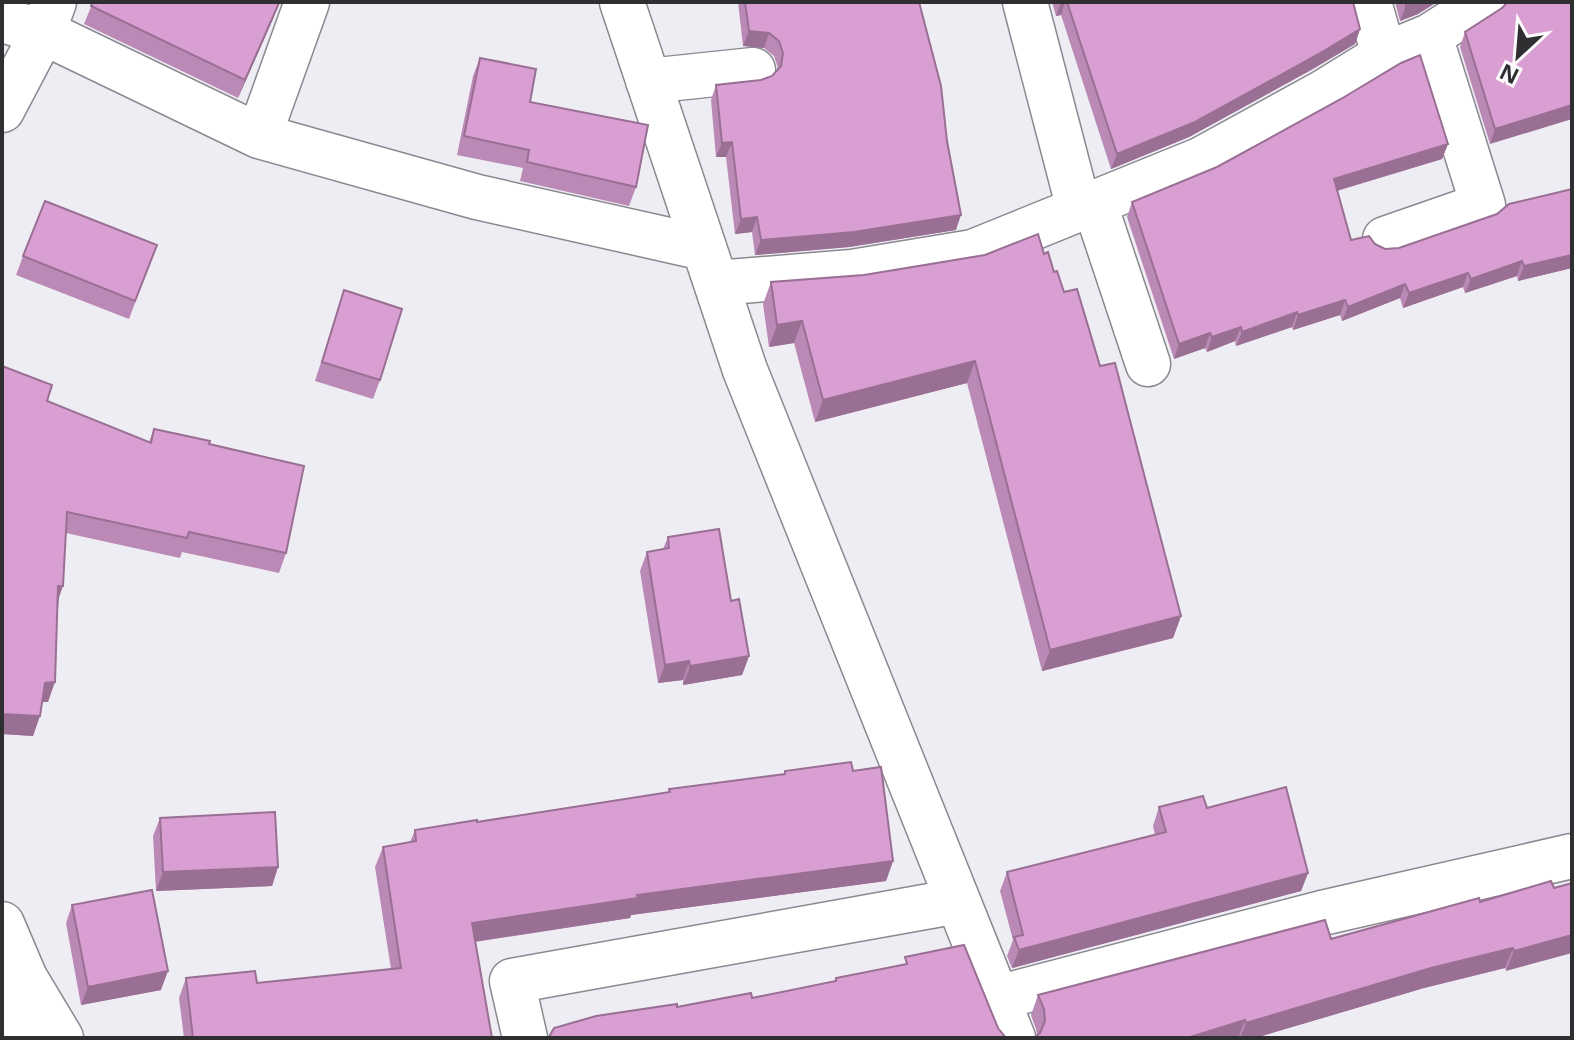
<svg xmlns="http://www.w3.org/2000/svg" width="1574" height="1040" viewBox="0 0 1574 1040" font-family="'Open Sans',sans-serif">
<rect width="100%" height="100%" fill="#efedf4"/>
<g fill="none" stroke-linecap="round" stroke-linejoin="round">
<g stroke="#8b8990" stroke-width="47">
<path id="minor" d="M622,2l123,368 268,668
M1025,2l54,207
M1369,2l15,53
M2,20l41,12 216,104 218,61 227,51
M648,81l105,-11
M2,110l41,-78 11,-30
M259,136l48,-134
M1094,202l54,162
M1385,239l98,-34 -53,-169
M716,283l136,-11 121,-20 227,-92 124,-68 60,-37 46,-19 53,-34
M2,924l23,54 36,60
M16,978h9l-8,60
M997,998l325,-85 250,-57
M525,1038l-13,-57 446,-80"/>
</g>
<use href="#minor" stroke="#fff" stroke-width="44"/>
</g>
<path fill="#bb89b5" d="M93,2l179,19 -34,77 -154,-74z
M738,2h181l37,228 -107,17 -94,8 -3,-23 -17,2 -9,-77h-10l-5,-57 5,-15 45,-5 11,-4 6,-8 -4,-12 -10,-8 -21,-2z
M1052,2h301l7,27 -5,15 -44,26 -122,67 -78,32 -50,-154 -5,1z
M1395,2h42l-19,12 -18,7z
M1572,2l-82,142 -30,-97 5,-15z
M480,58l50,44 106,85 -7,19 -109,-25 3,-13 -66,-13 16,-79z
M1448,144l-6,15 -105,32 14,49 24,4 10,5 14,-1 173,-59v79l-54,13 -1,-5 -52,17 -2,-6 -60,21 -3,-10 -58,23 -2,-6 -47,15 -1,-3 -56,19 -1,-5 -28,11 -2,-4 -31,11 -47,-142 5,-15z
M157,245l-28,74 -113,-44 7,-19z
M1044,254l56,112 81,250 -8,22 -131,33 -75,-288 -152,39 -21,-79 -25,4 -6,-43 8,-22 93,-7z
M344,290l36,90 -7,19 -58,-18z
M2,366l45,35 102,41 5,-13 55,15 77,109 -7,20 -97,-21 -2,6 -114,-25 -18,169h-6l-9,34 -31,-2z
M668,537l63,64 18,55 -7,19 -59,10v-5l-25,3 -18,-112 7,-19 16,-3z
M785,771h68l40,90 -7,20 -255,34 -1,3 -155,24 17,96h-308l-5,-40 7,-20 71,5 134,-14 -16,-102 8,-20 27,-5 5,-12 62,-8 191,-30 1,-3 115,-15z
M1159,807l48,1 101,65 -7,18 -289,77 -5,-12 6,-16 -13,-49 7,-19 148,-37 -2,-9z
M160,818l118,49 -6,19 -116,5 -3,-55z
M1551,881l-45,90 -1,-3 -81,20 -169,50h-221l3,-3 -1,-6 -5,-14 7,-20 293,-56 149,-37z
M72,905l89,85 -80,15 -15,-82z"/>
<path fill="#996f93" d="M1061,2h4l-4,13 -5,1z
M1416,2h21l-19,12 -18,7 6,-15z
M279,3l-7,18 -34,77 7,-18z
M1360,29l-5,15 -44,26 -122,67 -78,32 6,-15z
M749,31l20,2 -5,15 -21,-2z
M1572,105v14l-82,25 5,-15z
M732,142l-6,15h-10l6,-14z
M1448,144l-6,15 -113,34 5,-14z
M961,215l-5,15 -107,17 -94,8 6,-15z
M757,217l-5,15 -17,2 6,-15z
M1572,255v13l-54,13 6,-15z
M1522,261l-5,15 -52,17 6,-14z
M1468,273l-5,14 -60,21 6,-15z
M1405,284l-5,14 -58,23 6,-14z
M1345,300l-5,15 -47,15 5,-15z
M1297,312l-5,15 -56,19 6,-14z
M802,321l-8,22 -25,4 8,-22z
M1241,327l-6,14 -28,11 5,-15z
M1210,333l-5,15 -31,11 5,-15z
M975,361l-8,22 -152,39 8,-22z
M58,586h5l-7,20z
M1181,616l-8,22 -131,33 8,-21z
M749,656l-7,19 -59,10 7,-19z
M689,661l-6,19 -25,3 7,-18z
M55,682l-7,20h-10l7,-19z
M2,714l38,2 -7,20 -31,-2z
M893,861l-7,20 -255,34 -1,3 -165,25 7,-20 165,-28z
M278,867l-6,19 -116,5 7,-19z
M1308,873l-7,18 -289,77 7,-18z
M1572,935v18l-66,18 8,-20z
M1513,948l-8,20 -81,20 -169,50h-15l6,-15 185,-55z
M168,971l-7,19 -80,15 7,-18z
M1245,1020l-7,18h-51z"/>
<path fill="#da9fd2" stroke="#996f93" stroke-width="2" d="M93,2h184l2,1 -34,77 -154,-74z
M745,2h174l22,84 6,55 14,74 -107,17 -93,8 -4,-23 -16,2 -9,-77 -10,1 -6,-58 45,-5 11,-4 9,-10 2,-13 -4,-12 -10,-8 -20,-2z
M1067,2h286l7,27 -43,26 -122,67 -78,32z
M1405,2h11l-10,4z
M1508,2h64v103l-77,24 -30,-97 37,-24z
M1420,55l28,89 -114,35 17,61 18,-4 6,8 10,5 14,-1 98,-34 12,-10 63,-15v66l-48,11 -2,-5 -51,18 -3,-6 -59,20 -4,-9 -57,23 -3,-7 -47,15 -1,-3 -55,20 -1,-5 -29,10 -2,-4 -31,11 -47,-142 85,-35 124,-68 60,-36z
M480,58l56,11 -6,33 118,23 -12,62 -109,-25 2,-12 -65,-14z
M45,201l112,44 -22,56 -112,-45z
M1038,234l6,20 4,-2 6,20 3,-1 7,21 13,-3 23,77 15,-3 66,253 -131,34 -75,-289 -152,39 -21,-79 -25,4 -6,-43 93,-7 121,-20z
M344,290l58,19 -22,71 -58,-18z
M2,366l50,19 -5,16 104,42 3,-14 56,12 -1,3 95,22 -18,87 -97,-21 -2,6 -120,-26 -4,74h-5l-3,96 -10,1 -5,33 -38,-2z
M719,529l12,72 8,-2 10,57 -59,10 -1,-5 -24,4 -18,-113 22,-4 -1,-11z
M851,762l2,9 28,-4 12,94 -256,34 1,3 -166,25 20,115h-299l-7,-60 69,-7 2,12 144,-15 -18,-121 33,-6 -1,-11 62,-10v2l193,-30 -1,-3 116,-15v-3z
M1286,787l22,86 -289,77 -5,-13 9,-2 -16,-63 159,-40 -7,-25 44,-11 4,12z
M275,812l3,55 -115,5 -3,-54z
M1551,881l3,7 18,-5v52l-58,16 -1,-3 -82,20 -185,55 -1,-3 -58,18h-153l6,-5 5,-12 -1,-12 -6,-14 287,-75 6,19 148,-41 1,4z
M152,890l16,81 -80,16 -16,-82z
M964,945l34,83 8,10h-460l3,-1 5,-9 42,-12 81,-12v3l74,-14 1,5 84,-17v-3l71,-14 -2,-7z"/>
<rect width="1574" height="1040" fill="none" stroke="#2f2e31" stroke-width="8"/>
<g transform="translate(1518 56) rotate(206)" stroke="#fcfbfe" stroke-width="6" paint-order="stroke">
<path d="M0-6L14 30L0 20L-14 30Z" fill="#2f2e31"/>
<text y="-12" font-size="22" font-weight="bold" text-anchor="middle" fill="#2f2e31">N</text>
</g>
</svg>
